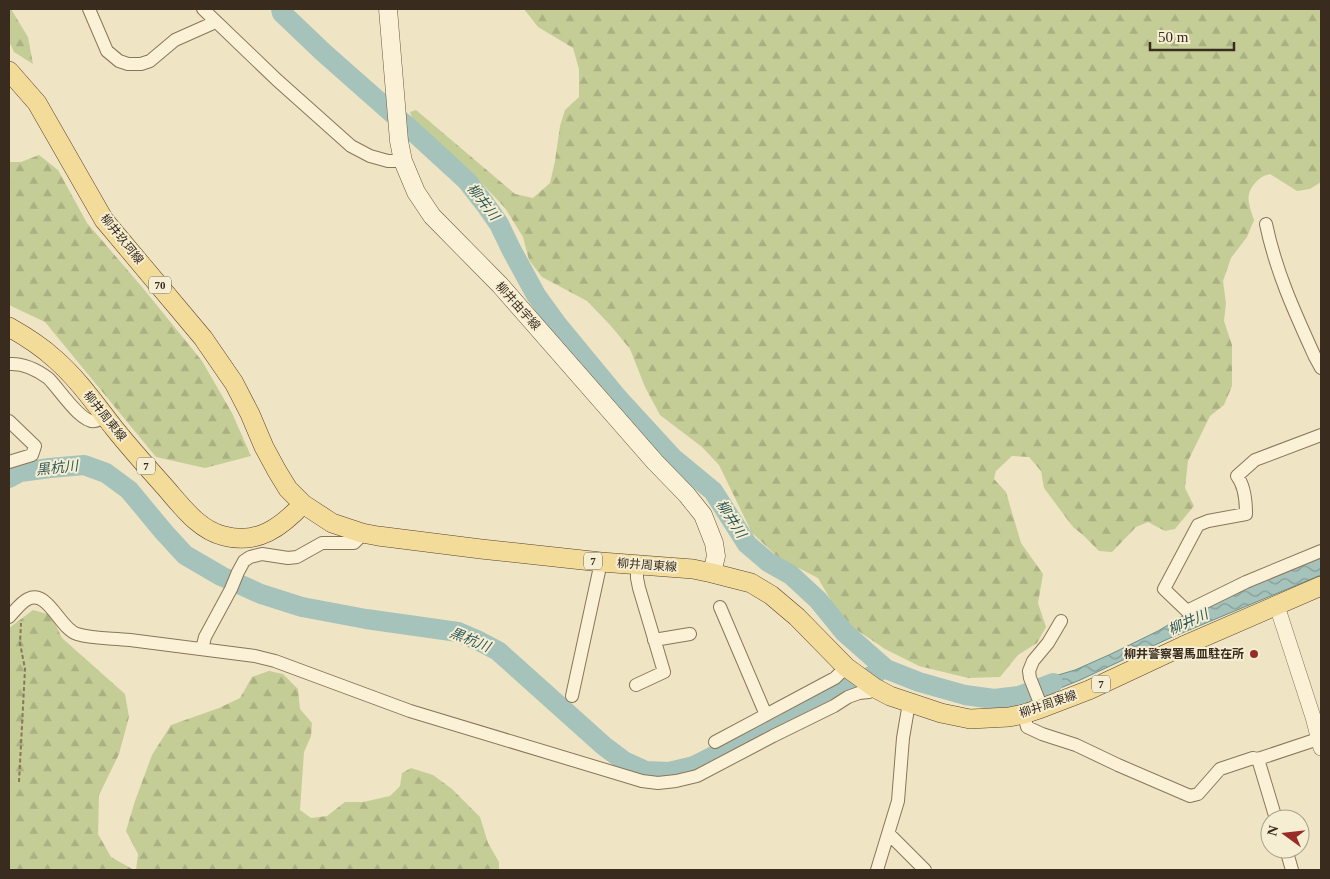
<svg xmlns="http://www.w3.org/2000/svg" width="1330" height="879" viewBox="0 0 1330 879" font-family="'Times New Roman','Noto Sans JP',serif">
<defs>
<pattern id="forest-firs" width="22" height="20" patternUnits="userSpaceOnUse" patternTransform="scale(1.25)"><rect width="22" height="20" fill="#c5cd97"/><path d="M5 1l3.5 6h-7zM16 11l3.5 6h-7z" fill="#aab082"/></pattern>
<pattern id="water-waves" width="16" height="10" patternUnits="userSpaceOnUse" patternTransform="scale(1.25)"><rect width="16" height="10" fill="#a5c2bb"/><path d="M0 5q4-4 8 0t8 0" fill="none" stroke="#879e97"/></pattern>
</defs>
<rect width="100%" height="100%" fill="#efe4c3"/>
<path fill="url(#forest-firs)" d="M9,9h2l17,28 5,27 -19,-12 -5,-11z
M524,9h797v173l-11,7 -13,2 -27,-17c-7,2 -9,3 -14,8 -12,13 -7,22 -2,38l-7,17 -16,21 -8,23 3,22 -2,18 8,24v41l-8,19 -14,11 -22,45 -3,27 9,18 -19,23 -10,2 -17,-9 -12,5 -24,25 -13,-1 -16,-16 -10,-8 -29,-39 -3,-17 -12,-14 -17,-1 -16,15 -2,8 12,13 15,51 22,31 -5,29 8,24 -9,16 -19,12 -18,22 -32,1 -49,-12 -34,-17 -43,-29 -24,-42 -39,-20 -27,-25 -33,-68 -17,-18 -42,-32 -15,-28 -15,-38 -19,-23 -24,-25 -45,-24 -13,-17 -6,-23 -18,-29 -32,-34 -60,-52 -3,-10 6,-2 99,84 18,4 17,-15 5,-22 5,-35 5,-16 14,-13v-28l-6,-21 -35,-21z
M39,155l19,15 29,53 55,64 60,74 30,52 19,43 -46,12 -49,-11 -111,-135 -36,-17v-143h12z
M33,610l18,5 11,23 63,56 4,23 -10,37 -20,41 -1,39 13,23 23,13h-125v-242z
M269,671l14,3 15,15 2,20 12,14 -1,13 -7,16 -4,58 11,8 16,-2 18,-14h18l27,-6 10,-10 2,-13 9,-5 22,7 19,14 28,28 8,26 11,19v8h-363l2,-16 -12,-23 9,-30 17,-46 19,-30 48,-17 21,-10 12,-21z"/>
<path fill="url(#water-waves)" stroke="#6c9089" d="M1321,556v19l-151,63 -90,42 -37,15 -5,-14 37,-11 36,-16 47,-23 28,-17z"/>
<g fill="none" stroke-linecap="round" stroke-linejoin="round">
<path stroke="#a5c2bb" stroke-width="20" d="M281,9l1,4 42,40 94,83 49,45 18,23 14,20 12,25 25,46 21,29 61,74 55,60 40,33 34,53 21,18 23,13 27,25 26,32 42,37 33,13 46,13 29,4 25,-3 34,-13
M9,478l11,-6 30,-4 34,-3 22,8 23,17 34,41 22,24 36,21 40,18 41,13 64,12 92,13 21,9 19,10 106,95 20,15 22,10 23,1 25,-6 183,-93"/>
<g stroke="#8a7559" stroke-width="14">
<path id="minor" d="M89,9l18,42 12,10 9,3h13l9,-3 25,-21 36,-16 4,-3
M203,9l74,71 74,66 19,10 18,5h15
M1266,224c10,48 29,89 49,133l6,11
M9,364c14,-1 27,5 39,14 10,9 33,46 47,43 3,0 6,-4 8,-7
M9,421l26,25 -3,9 -23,7
M1321,435l-66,25 -18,16c8,10 9,26 9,38l-38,7 -10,4 -34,64 23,22 59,-29 75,-31
M720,607l46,108
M9,617c5,-5 12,-15 19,-18 20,-10 32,30 49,35 17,5 35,4 53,6 42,5 83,11 125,16l20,5 135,50 232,70 16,2 18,-2 21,-5 76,-40 61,-30 14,-9 11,-4 10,-1 6,-4
M654,640l36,-6
M202,649l3,-12 26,-48 7,-17 6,-11 6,-4 12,-3 26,4 9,-1 25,-14h32l5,-5 3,-5
M636,685l28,-13 -25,-84 -2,-10v-14
M572,696l29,-134
M1042,708l-12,-30 -1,-7 4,-10 15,-18 13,-22
M1024,714l3,13 15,7 34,11 42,20 72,31 8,-2 22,-25 33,-11 5,1
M715,742l120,-64 11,-11
M1276,819l-18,-60 63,-21
M889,834l36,36
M1286,849l6,21
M877,870l21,-69 5,-63 6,-35"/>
</g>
<g stroke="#8a7559" stroke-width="16">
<path id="tertiary" d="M1277,606l36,111 8,31"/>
</g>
<g stroke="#6c563d" stroke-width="19">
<path id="secondary" d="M388,9l11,132 4,20 13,31 16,24 68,69 155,177 32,33 16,20 11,28 2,13 -4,17"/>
</g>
<g stroke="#58432e" stroke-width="20">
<path id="primary" d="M9,71l28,32 67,117 99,118 31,45 16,31 14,33 13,24 11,18 15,15 29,19 30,10 16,3 103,13 120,13 92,7 19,4 39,10 20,12 26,22 49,50 29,21 15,8 51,17 29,6 39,-2 15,-3 18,-6 47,-18 94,-44 138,-60
M9,327c16,9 32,19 46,32 23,20 41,46 59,69 16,20 33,39 50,58 16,18 34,44 60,50 34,9 57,-9 79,-32"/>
</g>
<path stroke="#8a7559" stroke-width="2" stroke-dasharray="4 2.5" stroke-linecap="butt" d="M19,782l6,-113 -5,-26 1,-20"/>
<use href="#minor" stroke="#faf1d7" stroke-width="12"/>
<use href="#tertiary" stroke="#faf1d7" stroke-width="15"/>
<use href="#secondary" stroke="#faf1d7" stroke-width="18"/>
<use href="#primary" stroke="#f3db9a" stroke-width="19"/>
</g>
<circle fill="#9a2c28" stroke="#f6eed3" stroke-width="2" cx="1254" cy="654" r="5"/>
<g text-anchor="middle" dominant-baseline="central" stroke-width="4" stroke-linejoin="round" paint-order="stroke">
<g fill="#f6eed3" stroke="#726654" stroke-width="1">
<rect x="149" y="276.5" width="22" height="17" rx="4"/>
<rect x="137" y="457.5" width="18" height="17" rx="4"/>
<rect x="584" y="552.5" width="18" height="17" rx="4"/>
<rect x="1092" y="675.5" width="18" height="17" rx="4"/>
</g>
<g font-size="11" font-weight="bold" fill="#392c1e">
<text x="160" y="285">70</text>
<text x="146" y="466">7</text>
<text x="593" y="561">7</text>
<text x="1101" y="684">7</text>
</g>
<g font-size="12" fill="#392c1e" stroke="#f6eed3">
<text transform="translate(122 239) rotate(51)">柳井玖珂線</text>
<text transform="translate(518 306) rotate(48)">柳井由宇線</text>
<text transform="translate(105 416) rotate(51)">柳井周東線</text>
<text transform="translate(647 565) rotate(4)">柳井周東線</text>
<text transform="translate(1048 704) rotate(-19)">柳井周東線</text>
</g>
<g font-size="12" font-weight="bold" fill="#392c1e" stroke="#f6eed3" text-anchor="end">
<text x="1244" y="654">柳井警察署馬皿駐在所</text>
</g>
<g font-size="14" font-style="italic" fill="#2d5959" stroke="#f6eed3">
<text transform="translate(483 202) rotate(52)">柳井川</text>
<text transform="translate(57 468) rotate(-6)">黒杭川</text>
<text transform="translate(731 519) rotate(57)">柳井川</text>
<text transform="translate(1188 622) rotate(-24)">柳井川</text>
<text transform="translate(470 640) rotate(22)">黒杭川</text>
</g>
</g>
<rect width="1330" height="879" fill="none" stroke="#392c1e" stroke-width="20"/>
<g transform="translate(1285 834) rotate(285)"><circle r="24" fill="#f6eed3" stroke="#aaa08b"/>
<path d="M0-4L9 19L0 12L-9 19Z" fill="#9a2c28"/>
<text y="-8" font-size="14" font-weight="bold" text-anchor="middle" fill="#392c1e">N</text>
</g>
<path d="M1150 42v8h84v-8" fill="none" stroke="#392c1e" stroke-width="2.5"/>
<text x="1158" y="42" font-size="15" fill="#392c1e" stroke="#f6eed3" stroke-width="4" paint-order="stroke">50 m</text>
</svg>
